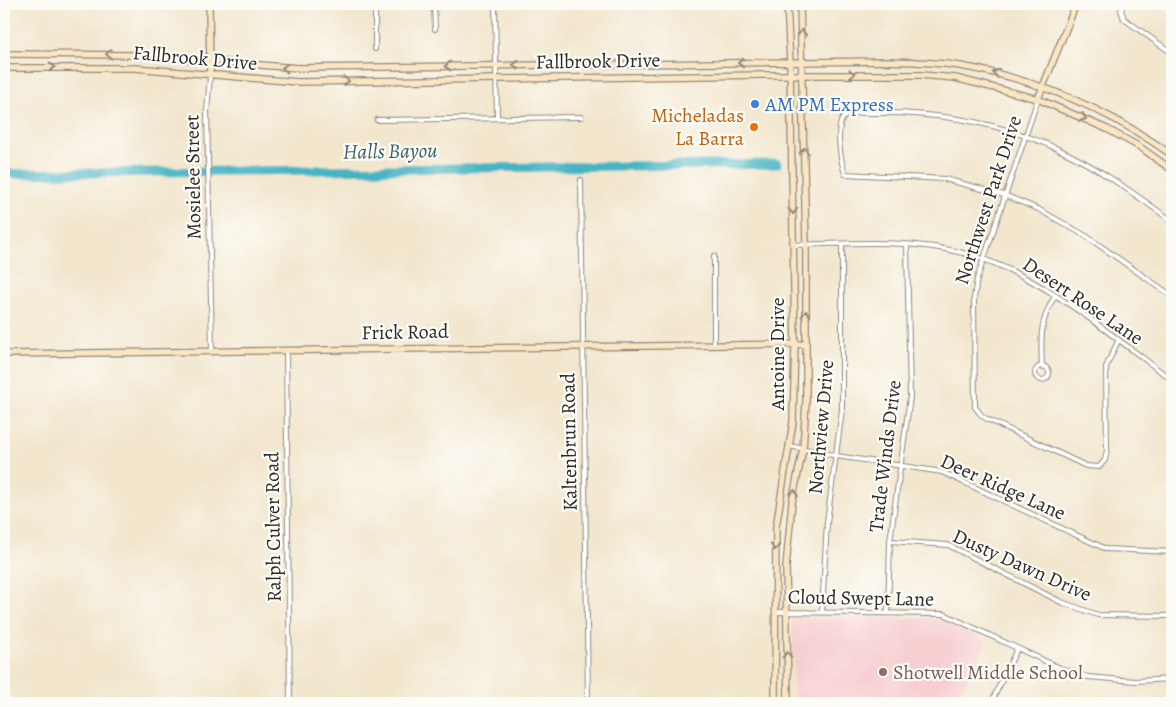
<svg xmlns="http://www.w3.org/2000/svg" width="1176" height="707" viewBox="0 0 1176 707" font-family="Alegreya,serif">
<rect width="100%" height="100%" fill="#fdfcf7"/>
<filter id="ink" filterUnits="userSpaceOnUse"><feTurbulence type="fractalNoise" baseFrequency=".02" numOctaves="2"/><feDisplacementMap in="SourceGraphic" scale="10" xChannelSelector="R" yChannelSelector="G"/><feConvolveMatrix kernelMatrix="1 2 1 2 8 2 1 2 1" color-interpolation-filters="sRGB"/></filter>
<filter id="wash" filterUnits="userSpaceOnUse"><feTurbulence type="fractalNoise" baseFrequency=".0096" numOctaves="4" result="noise"/><feDisplacementMap in="SourceGraphic" scale="20" xChannelSelector="R" yChannelSelector="G"/><feGaussianBlur stdDeviation="1.12" result="paint"/><feColorMatrix in="noise" values="0 0 0 0 0 0 0 0 0 0 0 0 0 0 0 0 0 1.4 0 .05"/><feComposite in="paint" operator="in"/></filter>
<g filter="url(#wash)">
<rect width="100%" height="100%" fill="#f2e6cd"/>
<path fill="#f7cfd1" d="M928,618l23,5 36,18 -31,62h-162l-2,-84z"/>
<g fill="none" stroke-linecap="round" stroke-linejoin="round">
<path stroke="#47b4c4" stroke-width="9" d="M4,174l773,-10"/>
</g>
</g>
<g filter="url(#ink)">
<g fill="none" stroke-linecap="round" stroke-linejoin="round">
<g stroke="#8e887c" stroke-width="6">
<path id="street" d="M375,4v45
M434,4l1,25
M495,4l2,114
M1124,4l-3,6 3,9 48,34
M210,76l-3,35 5,240
M1038,99l-61,180 -3,19 1,109 7,9 5,3 99,47 13,1 6,-7 2,-10 -1,-83 12,-26
M377,120l204,-3
M581,180l7,523
M1172,221c-36,-26 -71,-52 -112,-71 -58,-27 -120,-38 -185,-37 -8,0 -26,-2 -32,5 -8,11 -2,44 2,56l100,5 59,16 34,14 48,27 86,60
M793,245c57,-1 115,-7 170,8 74,18 148,82 209,127
M714,256v89
M286,350l4,353
M1035 373a7 7 0 1 1 14 0a7 7 0 1 1-14 0Z
M1042,367c-1,-29 -3,-45 13,-71
M1172,410v222
M790,446l47,10 105,16 164,77 66,3
M890,541l58,4 113,57 37,13 74,1
M775,612l169,2 116,54 28,9 47,4 37,-2
M822,612l5,-90 15,-112v-166
M888,612l2,-71 20,-144 -3,-153
M991,703l26,-54"/>
</g>
<g stroke="#8e887c" stroke-width="8">
<path id="secondary" d="M209,4l1,72
M4,54l132,1 162,13 590,-7c24,1 48,1 72,5 77,13 149,44 212,89
M4,68h131l163,14 466,-7h157l34,3 83,21 69,30 33,18 32,23
M1038,99l38,-95
M4,354l802,-10
M775,703l1,-176 17,-105 2,-78 -5,-281 -3,-59
M788,703l-2,-136 6,-65 11,-53 3,-47v-157l-6,-241"/>
</g>
<use href="#street" stroke="#fff" stroke-width="4"/>
<use href="#secondary" stroke="#fbe6c4" stroke-width="5.5"/>
</g>
<defs><path id="oneway-chevron" d="M-2-3.5L2.5 0L-2 3.5" fill="none" stroke-width="1.6" stroke-linecap="round" stroke-linejoin="round" transform="scale(1.25)"/></defs>
<g stroke="#938878">
<use href="#oneway-chevron" transform="translate(802 33) rotate(-91)"/>
<use href="#oneway-chevron" transform="translate(109 54) rotate(-179)"/>
<use href="#oneway-chevron" transform="translate(741 63) rotate(179)"/>
<use href="#oneway-chevron" transform="translate(516 65) rotate(180)"/>
<use href="#oneway-chevron" transform="translate(448 66) rotate(179)"/>
<use href="#oneway-chevron" transform="translate(52 67) rotate(-1)"/>
<use href="#oneway-chevron" transform="translate(285 68) rotate(-177)"/>
<use href="#oneway-chevron" transform="translate(996 73) rotate(-167)"/>
<use href="#oneway-chevron" transform="translate(852 74) rotate(-1)"/>
<use href="#oneway-chevron" transform="translate(346 81) rotate(-1)"/>
<use href="#oneway-chevron" transform="translate(1083 118) rotate(26)"/>
<use href="#oneway-chevron" transform="translate(804 151) rotate(-91)"/>
<use href="#oneway-chevron" transform="translate(793 211) rotate(89)"/>
<use href="#oneway-chevron" transform="translate(806 314) rotate(-90)"/>
<use href="#oneway-chevron" transform="translate(794 493) rotate(-79)"/>
<use href="#oneway-chevron" transform="translate(775 547) rotate(90)"/>
<use href="#oneway-chevron" transform="translate(787 655) rotate(-91)"/>
</g>
</g>
<circle fill="#3f7fe0" stroke="#fdfcf7" stroke-width="2" cx="755" cy="104" r="5"/>
<circle fill="#e8710a" stroke="#fdfcf7" stroke-width="2" cx="754" cy="127" r="5"/>
<circle fill="#8d6e63" stroke="#fdfcf7" stroke-width="2" cx="883" cy="672" r="5"/>
<g text-anchor="middle" dominant-baseline="central" stroke-width="4.5" stroke-linejoin="round" paint-order="stroke">
<g font-size="20" fill="#2b2b2b" stroke="#fdfcf7">
<text transform="translate(195 58) rotate(5)">Fallbrook Drive</text>
<text transform="translate(598 61) rotate(-1)">Fallbrook Drive</text>
<text transform="translate(193 177) rotate(-91)">Mosielee Street</text>
<text transform="translate(988 200) rotate(-72)">Northwest Park Drive</text>
<text transform="translate(1083 301) rotate(34)">Desert Rose Lane</text>
<text transform="translate(405 332) rotate(-1)">Frick Road</text>
<text transform="translate(777 354) rotate(-90)">Antoine Drive</text>
<text transform="translate(821 427) rotate(-85)">Northview Drive</text>
<text transform="translate(569 442) rotate(-91)">Kaltenbrun Road</text>
<text transform="translate(885 456) rotate(-83)">Trade Winds Drive</text>
<text transform="translate(1003 487) rotate(24)">Deer Ridge Lane</text>
<text transform="translate(273 527) rotate(-91)">Ralph Culver Road</text>
<text transform="translate(1022 565) rotate(24)">Dusty Dawn Drive</text>
<text transform="translate(861 598) rotate(1)">Cloud Swept Lane</text>
</g>
<g font-size="20" fill="#366cbe" stroke="#fdfcf7" text-anchor="start">
<text x="765" y="104">AM PM Express</text>
</g>
<g font-size="20" fill="#c56008" stroke="#fdfcf7" text-anchor="end">
<text x="744" y="115">Micheladas<tspan x="744" dy="23">La Barra</tspan></text>
</g>
<g font-size="20" fill="#785e54" stroke="#fdfcf7" text-anchor="start">
<text x="893" y="672">Shotwell Middle School</text>
</g>
<g font-size="21" font-style="italic" fill="#366268" stroke="#fdfcf7">
<text transform="translate(390 151) rotate(-1)">Halls Bayou</text>
</g>
</g>
<rect width="1176" height="707" fill="none" stroke="#fdfcf7" stroke-width="20"/>
</svg>
